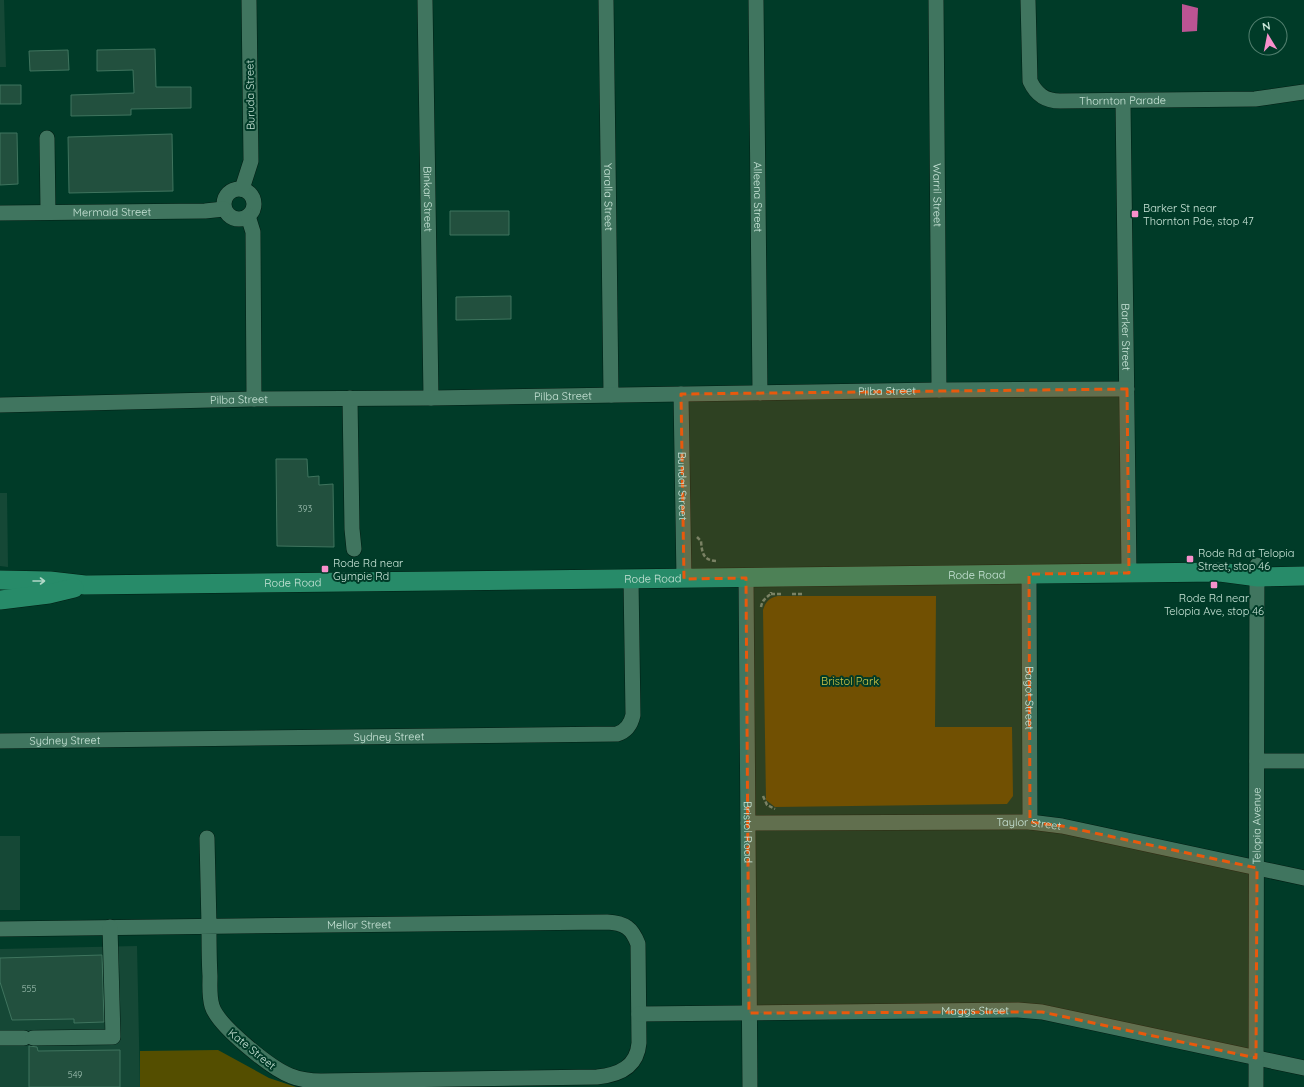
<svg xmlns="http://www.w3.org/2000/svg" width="1304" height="1087" viewBox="0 0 1304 1087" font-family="Quicksand,sans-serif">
<rect width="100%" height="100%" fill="#003b28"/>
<path fill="#154836" d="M0,0h4l2,67h-6z
M0,493h7l1,74 -8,-1z
M0,836h20v74h-20z
M137,946l3,141h-140v-138z"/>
<path fill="#544e00" d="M778,596h158l-1,131h77l1,69 -6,8 -232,3 -9,-7 -3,-190c3,-9 6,-12 15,-14z
M218,1050l51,28 27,9h-156v-36z"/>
<path fill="#bb5493" d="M1182,4l16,4 -1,23 -15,1z"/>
<path fill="#22503e" stroke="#3f745e" d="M155,49l1,38h35v21l-60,1v6l-60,1v-21l63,-2 -1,-23 -36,1v-21z
M68,50l1,20 -39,1 -1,-20z
M0,85h21v19h-21z
M0,133h17l1,51 -18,1z
M172,134l1,57 -104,2 -1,-56z
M450,211h59v24h-59z
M511,296v23l-55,1v-23z
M276,459h31l1,18 11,-1v9l14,-1 1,63 -57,-1z
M102,955l2,67 -30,1v-4l-62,1 -12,-38v-24z
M29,1046l8,1 1,4 82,-1v37h-91z"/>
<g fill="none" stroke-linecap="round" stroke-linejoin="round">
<g stroke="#031e14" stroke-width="16">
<g id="minor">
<path id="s1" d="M425,0l6,398"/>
<path id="s2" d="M606,0l5,395"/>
<path id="s3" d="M756,0l4,393"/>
<path id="s4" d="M936,0l3,390"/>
<path id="s5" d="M1028,0l2,81c6,13 15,20 30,20l195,-2 49,-7"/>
<path id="s6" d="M1123,101l6,472"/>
<path d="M47,138l1,74"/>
<circle cx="239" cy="204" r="15"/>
<path d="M242,189l9,-28 -2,-161"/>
<path id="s7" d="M0,213l205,-2 19,-2"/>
<path d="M248,216l5,16 1,167"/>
<path id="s8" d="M681,394l3,185"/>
<path d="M350,398l2,131 2,20"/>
<path id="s9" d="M0,405l254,-6 177,-1 508,-8 188,-1"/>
<path id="s10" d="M1029,574l1,248"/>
<path id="s11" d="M746,578l4,509"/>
<path id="s12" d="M0,741l617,-7c10,-3 14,-10 16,-19l-2,-136"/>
<path d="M1257,761h47"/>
<path id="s13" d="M748,823l282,-1 32,4 242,52"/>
<path id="s14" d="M0,929c202,-3 405,-5 607,-7 18,1 25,6 31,22l1,99c-2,24 -20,32 -42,34l-276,4c-10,0 -20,-1 -30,-5 -19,-7 -73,-50 -79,-70 -3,-10 -2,-20 -2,-30 -1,-17 -1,-33 -1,-50l-2,-88"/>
<path id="s15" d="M639,1014l379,-4 24,2 262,56"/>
<path d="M0,1038h24"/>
<path d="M33,1038l80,-1 -3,-110"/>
<path id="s16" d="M1256,1087l1,-522"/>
</g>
</g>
<g stroke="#031e14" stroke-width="20">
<g id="major">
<path id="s17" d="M0,580l50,1 35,4 1135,-13 38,5 46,-1"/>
<path d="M0,600l49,-6 25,-6"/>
</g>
</g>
<path stroke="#5f8c7b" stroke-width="2.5" stroke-dasharray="4 2" stroke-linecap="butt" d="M697,537l4,4c1,12 2,19 15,20
M771,594h10
M792,594h11
M761,607c1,-6 4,-9 10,-13v-2
M763,796l4,9 8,4"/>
<use href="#minor" stroke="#40755f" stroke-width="15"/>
<use href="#major" stroke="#278b69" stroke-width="19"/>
</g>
<defs><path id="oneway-shaft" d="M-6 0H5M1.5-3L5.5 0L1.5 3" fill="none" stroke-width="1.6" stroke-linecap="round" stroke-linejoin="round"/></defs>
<use stroke="#b1d8c7" href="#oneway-shaft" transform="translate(39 581)"/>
<path fill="#e8590c" fill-opacity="0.2" stroke="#e8590c" stroke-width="3" stroke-dasharray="8 5" stroke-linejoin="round" d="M1127,389l2,184 -100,1 1,248 32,4 195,42 -1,190 -214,-46 -293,1 -3,-435 -62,1 -3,-185z"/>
<g fill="#f890cc" stroke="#003b28" stroke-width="1.5">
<rect x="1131" y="210" width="8" height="8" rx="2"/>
<rect x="1186" y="555" width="8" height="8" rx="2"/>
<rect x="321" y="565" width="8" height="8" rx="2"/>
<rect x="1210" y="581" width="8" height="8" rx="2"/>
</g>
<g text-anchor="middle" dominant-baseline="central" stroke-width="4" stroke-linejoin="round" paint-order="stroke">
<g font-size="9" fill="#9fc0b2">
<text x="305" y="508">393</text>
<text x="29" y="988">555</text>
<text x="75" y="1074">549</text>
</g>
<g font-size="11" fill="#c9e5d8" stroke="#003b28">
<text transform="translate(250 95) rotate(-91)">Buruda Street</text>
<text stroke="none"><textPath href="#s5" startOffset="182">Thornton Parade</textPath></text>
<text stroke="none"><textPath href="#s4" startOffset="195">Warril Street</textPath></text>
<text stroke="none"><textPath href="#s2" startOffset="197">Yaralla Street</textPath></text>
<text stroke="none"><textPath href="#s3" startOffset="197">Alleena Street</textPath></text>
<text stroke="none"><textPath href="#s1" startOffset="199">Binkar Street</textPath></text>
<text stroke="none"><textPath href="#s7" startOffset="112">Mermaid Street</textPath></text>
<text stroke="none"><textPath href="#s6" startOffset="236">Barker Street</textPath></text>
<text stroke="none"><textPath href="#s9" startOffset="887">Pilba Street</textPath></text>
<text stroke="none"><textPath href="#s9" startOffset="563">Pilba Street</textPath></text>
<text stroke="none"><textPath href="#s9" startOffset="239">Pilba Street</textPath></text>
<text stroke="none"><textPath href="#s8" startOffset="92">Bundal Street</textPath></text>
<text stroke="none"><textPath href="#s17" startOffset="977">Rode Road</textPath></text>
<text stroke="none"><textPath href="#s17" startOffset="653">Rode Road</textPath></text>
<text stroke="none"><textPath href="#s17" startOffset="293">Rode Road</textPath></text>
<text stroke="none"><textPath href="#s10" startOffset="124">Bagot Street</textPath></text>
<text stroke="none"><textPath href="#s12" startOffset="389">Sydney Street</textPath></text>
<text stroke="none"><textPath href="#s12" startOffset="65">Sydney Street</textPath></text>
<text stroke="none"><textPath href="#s13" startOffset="281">Taylor Street</textPath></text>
<text stroke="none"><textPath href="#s16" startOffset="261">Telopia Avenue</textPath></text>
<text stroke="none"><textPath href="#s11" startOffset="254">Bristol Road</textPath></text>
<text stroke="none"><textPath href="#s14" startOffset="359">Mellor Street</textPath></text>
<text stroke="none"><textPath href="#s15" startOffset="336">Maggs Street</textPath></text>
<text transform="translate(252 1049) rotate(39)">Kate Street</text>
</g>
<g font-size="11" fill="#c9e5d8" stroke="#003b28" text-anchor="start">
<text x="1143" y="208">Barker St near<tspan x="1143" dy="13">Thornton Pde, stop 47</tspan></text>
<text x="1198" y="553">Rode Rd at Telopia<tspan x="1198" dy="13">Street, stop 46</tspan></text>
<text x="333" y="563">Rode Rd near<tspan x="333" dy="13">Gympie Rd</tspan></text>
<text x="1214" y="598" text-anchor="middle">Rode Rd near<tspan x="1214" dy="13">Telopia Ave, stop 46</tspan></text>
</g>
<g font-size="11" fill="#d0c648" stroke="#003b28">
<text x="850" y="681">Bristol Park</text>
</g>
</g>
<g transform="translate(1268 36) rotate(350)"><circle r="19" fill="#003b28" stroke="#507f6e"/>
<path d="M0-3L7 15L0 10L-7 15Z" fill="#f890cc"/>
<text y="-6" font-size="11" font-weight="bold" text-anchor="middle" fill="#c9e5d8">N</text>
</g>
</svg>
